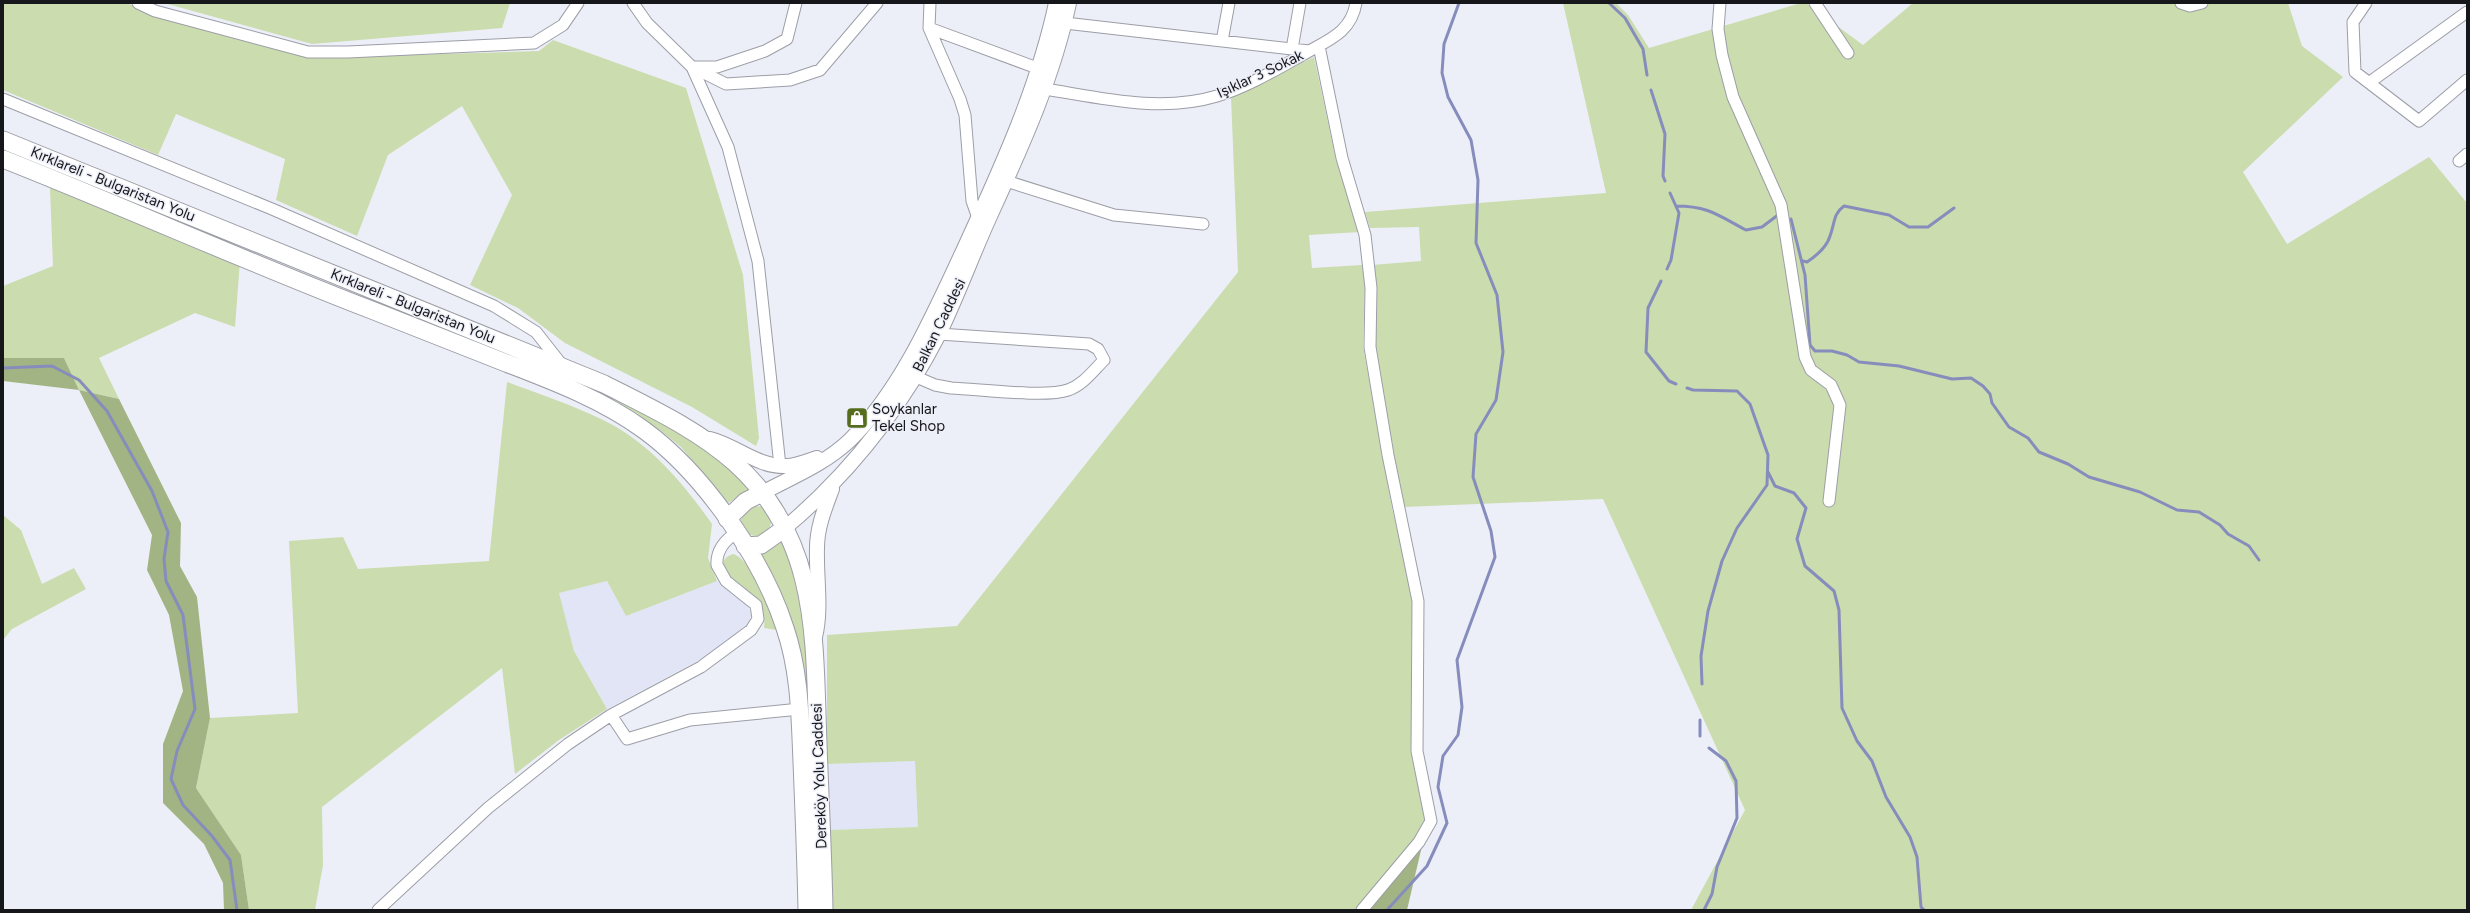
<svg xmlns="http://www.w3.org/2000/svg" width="2470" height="913" viewBox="0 0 2470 913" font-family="Figtree,sans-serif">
<rect width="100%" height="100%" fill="#edeff8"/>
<path fill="#e2e5f6" d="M607,581l19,35 91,-35 17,15 11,7 6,10 -2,10 -41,32 -101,54 -33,-58 -16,-58z
M915,761l3,66 -88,3 -3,-66z"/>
<path fill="#cbdcae" d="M3,3h124l30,13 151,42 231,-7 14,-11 133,48 57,187 16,163 -3,8 -64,-39 -127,-64 -47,-35 -48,-23 42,-90 -50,-89 -74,49 -31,81 -81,-36 9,-41 -109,-45 -18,41 -155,-65z
M164,3h346l-8,25 -190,16z
M1563,3h53l12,12 21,33 152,-45h5l57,42 50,-42h375l14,43 41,31 -100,95 44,72 142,-87 38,46v707h-776l54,-100 -142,-311 -199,8 -30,-160 -2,-82 49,-4 -2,-34 -49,1 -5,-16 241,-19z
M1314,57l22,103 24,72 -51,3 3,33 50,-3 3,20 -2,61 29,162 23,95 -4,40v109l15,67 -7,19 -59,72h-527l-3,-80 88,-3 -3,-66 -88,3v-129l130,-9 281,-354 -7,-176z
M50,188l190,73 -5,66 -40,-14 -96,45 20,41 -40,-9 -15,-32h-61v-72l50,-20z
M507,382c32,12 65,23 96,38 45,21 81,64 109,104l-4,34 9,23 -91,35 -19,-35 -48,12 15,58 33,58 -48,31 -44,34 -13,-106 -180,139 1,58 -8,45h-66l-8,-55 -45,-67 14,-70 88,-5 -9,-172 54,-4 15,32 131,-8z
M600,391c55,28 108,50 149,99l-21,13 -47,-56 -21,-17z
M741 521a15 15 0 1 1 30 0a15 15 0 1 1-30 0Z
M3,515l18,15 21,54 32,-16 12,21 -74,40 -9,11z
M783,539c25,68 26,125 28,196l-2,-1 -14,-100 -19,-51 -16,-28z
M734,554c25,14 33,50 43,76l-13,-2c3,-30 -12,-28 -30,-45 -4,-4 -7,-10 -11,-15 0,-8 2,-12 11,-14z"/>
<path fill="#a2b483" d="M3,358h61l15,32 40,9 62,124 -1,43 17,31 13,121 -14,70 45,67 8,55h-25l-1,-27 -19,-39 -41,-41v-59l20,-53 -14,-76 -22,-45 5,-35 -73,-145 -76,-9z
M1422,846l-15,64h-38z"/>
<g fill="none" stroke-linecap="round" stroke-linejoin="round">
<path stroke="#868dbc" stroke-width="3" d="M1609,3l16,15 18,31 4,26
M1651,90l14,44 -2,42 2,5
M1676,206c33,0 43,10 70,24l16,-3 16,-12
M1791,219l14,56 5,70 5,6h17l15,4 12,7 40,4 53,13 19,-1 12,8 7,8 2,9 17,24 19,11 11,14 29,12 21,13 51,15 37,18 22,2 21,13 8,9 21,12 10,14
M1803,261l4,1c9,-6 20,-15 23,-26 5,-13 3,-22 14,-30l45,9 20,12h19l26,-19
M1667,269l4,-9 8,-47 -9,-20
M1661,281l-13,27 -2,44 23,29 7,3
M3,368l49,-2 27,14 28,31 45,80 16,41 -4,27 2,22 17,34 12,94 -18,42 -6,28 12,26 29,31 18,24 7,50
M1687,388l6,2 44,1 13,13 18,51 -1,30 -30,43 -15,33 -14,50 -7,45 1,28
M1768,472l7,14 19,7 12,15 -9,31 8,27 29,25 5,19 3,98 15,33 15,20 14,36 24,40 7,20 4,50 3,3
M1700,736v-16
M1387,910l40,-44 20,-43 -9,-36 5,-31 15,-21 4,-28 -5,-47 38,-103 -4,-26 -18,-54 3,-43 20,-34 7,-48 -6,-57 -21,-52 2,-63 -7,-40 -23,-43 -6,-24 2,-29 15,-41
M1704,910l8,-16 5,-27 20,-49 -1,-37 -10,-20 -17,-13"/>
<g stroke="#9c9ea7" stroke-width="13">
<path id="minor" d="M138,3l17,8 153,41h40l186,-9 29,-18 15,-22
M633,3l14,20 45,44 36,80 30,114 22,205
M930,3l-1,25 31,71 5,16 7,86 6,17
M1720,3l-2,26 4,26 11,42 48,108 24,152 6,13 20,15 9,20 -11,96
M1815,3l33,50
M2181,3l9,3 12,-3
M2366,3l-13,19 2,50 64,49 48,-41
M1065,23l244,28
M929,28l108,40
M1222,41l7,-38
M1319,46l23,112 23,77 6,53 -1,59 18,108 30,146 -1,150 14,70 -12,21 -57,68
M1292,49l8,-46
M692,67l34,17 64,-4 30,-10 57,-67
M695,67h22l48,-16 22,-12 9,-36
M2370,82l97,-70
M1045,89c56,9 116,24 172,7 30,-9 60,-27 87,-42 24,-14 47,-21 52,-51
M3,99l269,110 222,97 42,26 26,33
M2459,161l8,-7
M1006,181l108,34 89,9
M914,376l21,9 16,3c28,1 94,10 117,2 15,-5 25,-19 36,-30l-6,-11 -9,-5 -150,-10
M611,715l16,24 63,-19 110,-11
M378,910l110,-102 80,-64 43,-29 90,-48 50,-37 7,-11 -2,-14 -30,-24 -9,-16c-1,-14 8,-25 19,-32"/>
</g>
<g stroke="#9c9ea7" stroke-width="16">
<path id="major" d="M710,439c25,6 49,29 77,27 9,0 20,-5 30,-8
M762,493c30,-16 63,-29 88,-53 52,-52 83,-125 114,-191 36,-79 74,-161 92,-246
M785,528c63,-53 116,-120 154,-194 19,-39 34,-81 52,-120 31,-68 63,-138 78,-211
M815,637c7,-29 1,-59 2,-89 0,-21 8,-40 15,-59"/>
</g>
<g stroke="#9c9ea7" stroke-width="19">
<path id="highway" d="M3,140l601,244c45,23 93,45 131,79 85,77 79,177 83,281 2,56 5,111 6,166
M3,159c124,49 246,104 371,152 44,17 88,35 132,52 47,18 97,37 138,67 59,43 119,129 141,198 15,44 15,89 17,134 2,49 4,99 5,148
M727,519l19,-18 16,-8
M745,546l16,-1 24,-17"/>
</g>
<use href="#minor" stroke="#fff" stroke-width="11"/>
<use href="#major" stroke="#fff" stroke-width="14"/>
<use href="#highway" stroke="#fff" stroke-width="17"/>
</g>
<defs>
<g id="shop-square" transform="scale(1.15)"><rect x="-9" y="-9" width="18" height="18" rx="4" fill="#556d1d" stroke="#edeff8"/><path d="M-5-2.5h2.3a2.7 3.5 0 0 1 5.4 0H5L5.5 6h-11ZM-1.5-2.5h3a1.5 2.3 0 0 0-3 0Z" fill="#fff"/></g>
</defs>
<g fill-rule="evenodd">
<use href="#shop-square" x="857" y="418"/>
</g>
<g text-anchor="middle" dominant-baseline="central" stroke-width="3" stroke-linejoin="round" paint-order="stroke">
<g font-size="15" fill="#16171a" stroke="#edeff8">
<text transform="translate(1260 74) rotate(-25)">Işıklar 3 Sokak</text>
<text transform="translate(113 184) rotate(22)">Kırklareli - Bulgaristan Yolu</text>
<text transform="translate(413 306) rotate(22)">Kırklareli - Bulgaristan Yolu</text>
<text transform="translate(939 325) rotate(-64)">Balkan Caddesi</text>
<text transform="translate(819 776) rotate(-92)">Dereköy Yolu Caddesi</text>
</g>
<g font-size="15" fill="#16171a" stroke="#edeff8" text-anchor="start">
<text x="872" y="409">Soykanlar<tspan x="872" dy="17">Tekel Shop</tspan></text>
</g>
</g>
<rect width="2470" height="913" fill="none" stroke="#16171a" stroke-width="8"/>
</svg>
